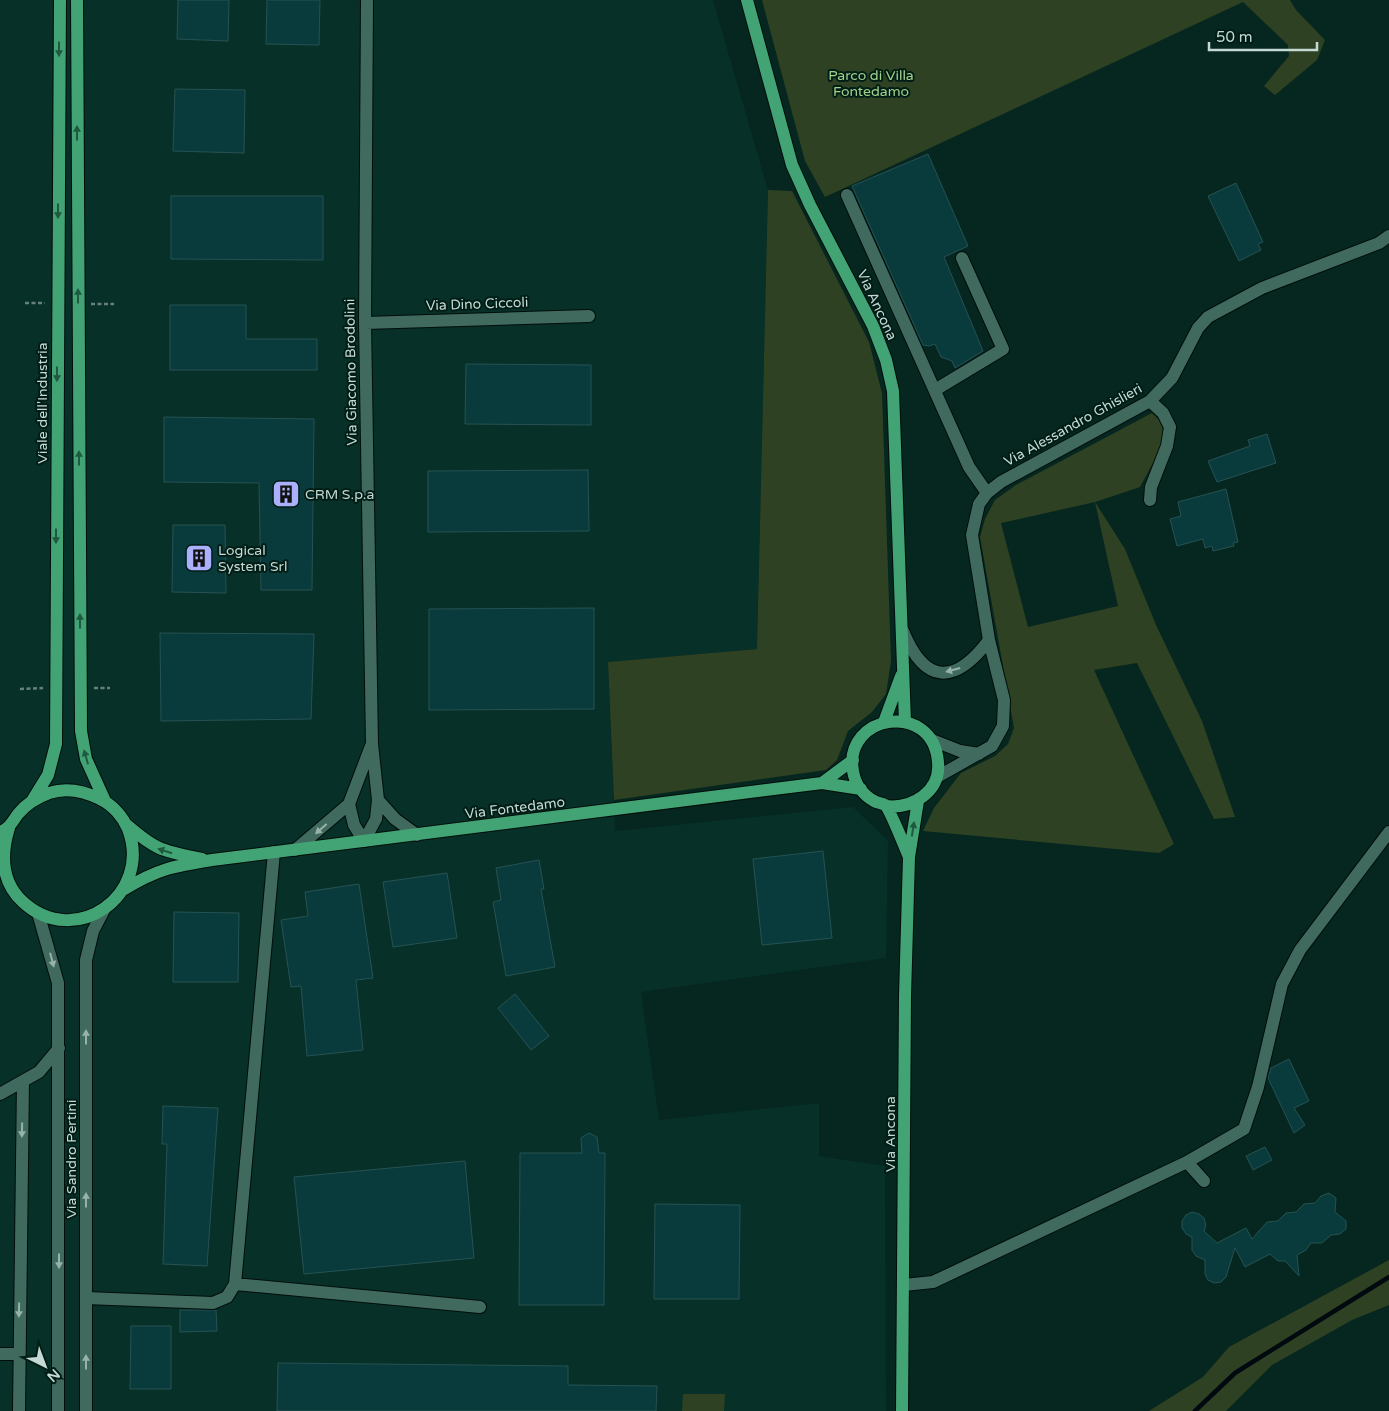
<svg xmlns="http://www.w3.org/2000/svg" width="1389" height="1411" viewBox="0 0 1389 1411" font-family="'Varela Round',sans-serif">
<rect width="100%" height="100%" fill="#062620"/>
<path fill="#073028" d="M0,0h713l55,190 -11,459 -149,13 7,169 238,-24 35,34 -2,117 -245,34 18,128 160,-17v53l66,10 1,245h-886z"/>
<path fill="#2e4223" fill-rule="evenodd" d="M762,0h528l6,10 29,30 -8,20 -42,35 -11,-9 25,-30 -1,-11 -45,-43 -418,195 -20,-36z
M768,190l24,1 77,151 13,51 9,268 -5,33 -14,18 -24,19 -11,29 -11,10 -212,30 -6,-138 149,-13z
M1152,413l9,9 4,19 -25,46 -45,15 30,47 31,76 46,96 33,96 -21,2 -77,-156 -43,7 80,174 -15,9 -236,-22 11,-23 27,-35 34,-17 13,-12 6,-16 -34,-191 5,-18 10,-19 21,-15zM1095,502l23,104 -90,21 -27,-104z
M1389,1260v45l-37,15 -80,45 -46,46h-77l54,-34 26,-30z
M683,1394h42l-1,17h-42z"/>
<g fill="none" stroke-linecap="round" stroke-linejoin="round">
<path stroke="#00090f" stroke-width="4.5" d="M1195,1411l40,-38 154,-96"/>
</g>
<path fill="#0a3b3c" stroke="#265253" d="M178,0h51l-1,41 -51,-2z
M267,0h53l-1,45 -53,-1z
M175,89l70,1 -1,63 -71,-2z
M928,154l40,92 -24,11 39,94 -28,17 -3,-7 -11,-4 -6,-13 -6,2 -6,-1 -71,-159z
M1236,183l27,59 -5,2 3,6 -22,11 -31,-65z
M171,196h152v64l-152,-1z
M170,305h76v34h71v31h-147z
M466,364l125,1v60l-126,-1z
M164,417l150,2 -2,171h-51l-2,-107 -95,-1z
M1267,434l9,29 -59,19 -9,-21 42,-15 -2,-6z
M588,470l1,61 -161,1v-61z
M1226,489l12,53 -5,1 1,3 -21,5 -1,-5 -7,2 -2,-9 -26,7 -7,-27 11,-3 -3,-14z
M173,525h52l1,68 -54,-1z
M594,608v101l-165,1v-101z
M160,633l154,1 -3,85 -150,2z
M823,851l9,87 -70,7 -9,-86z
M539,860l5,29h-3l14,78 -49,9 -13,-74 8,-2 -5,-32z
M447,873l10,65 -64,9 -10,-65z
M359,884l14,94 -17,2 7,70 -56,6 -6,-70 -10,1 -10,-67 27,-4 -3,-24z
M174,912l65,1 -1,69h-65z
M515,994l34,42 -18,14 -33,-42z
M1289,1059l20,42 -15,7 11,17 -11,8 -26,-55 3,-10z
M163,1106l55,2 -11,158 -44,-2 4,-120h-5z
M589,1133l8,4 2,16h6l-1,152h-85l1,-152h62l-1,-15z
M1265,1147l7,13 -19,10 -7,-14z
M465,1161l9,97 -170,16 -10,-97z
M1329,1193l7,5 -1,14 11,9v8l-6,5 -9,1 -9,8h-11l-5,7 -9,5 2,21 -14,-15h-7l-8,-7 -25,13 -10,-19 -9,29 -5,5 -7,1 -6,-3 -3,-6v-14l-9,-4 -4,-6v-13l-6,-3 -4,-6v-7l4,-6 6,-3 7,2 5,4 2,7 -2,6 13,12 29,-15 6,11 15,-17 11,-1 8,-8 10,-1 8,-8 11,-1 6,-7z
M655,1204l85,1 -1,94h-85z
M180,1310h36l1,21 -37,1z
M131,1326h40v63h-41z
M278,1363l290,3v19l89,1 -1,25h-379z"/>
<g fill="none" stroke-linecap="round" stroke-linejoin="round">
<g stroke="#000e0a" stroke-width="14">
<path id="minor" d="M367,0l-2,323 7,421 6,56 17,19 22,16
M847,195l122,272 18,26
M365,323l224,-7
M935,390l68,-41 -41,-91
M1150,401l13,12 7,14 -3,19 -16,41 -1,13
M903,631c22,54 52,54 86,9
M932,740l28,11 19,3
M937,777l55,-31 11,-20 1,-26 -15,-60 -17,-105 7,-31 8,-11 14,-11 149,-81 22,-23 26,-50 10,-11 54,-29 117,-45 10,-7
M349,804l5,21 10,16
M364,841l12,-22 2,-19
M295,850l54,-46 22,-58
M274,852l-39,432 245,23
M38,913l20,70v428
M0,1094l39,-22 20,-24
M1187,1162l17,19
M904,1285l29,-3 254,-120 57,-33 14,-42 24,-103 18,-34 89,-118
M86,1298l127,5 14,-6 8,-13
M0,1354h19
M19,1411l4,-330
M86,1411v-451l7,-29 11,-21"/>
</g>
<g stroke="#000e0a" stroke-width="14">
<path id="major" d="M77,0l4,731 5,28 19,42
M747,0l45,165 18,40 63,121 13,34 7,31 12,331
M884,722l17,-46
M822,783l31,-23
M32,801l16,-26 8,-31 4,-744
M886,806c26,3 55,-14 52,-44 -5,-62 -95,-48 -85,9 2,13 10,24 21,30 3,2 8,2 11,4 5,4 20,43 24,52
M127,825c30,26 36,26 75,34
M0,832c10,-4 12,-10 18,-18 8,-10 20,-17 31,-21 18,-6 35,-2 51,6 13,6 23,18 28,30 25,66 -53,121 -105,73 -22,-20 -22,-48 -14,-74
M123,890c34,-21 51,-24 89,-30l610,-77 39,6
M902,1411l3,-415 4,-139 9,-56"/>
</g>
<path stroke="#66817b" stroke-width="2.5" stroke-dasharray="4 2.5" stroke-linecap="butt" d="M25,303h20
M91,304h23
M94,688h16
M20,689l23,-1"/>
<use href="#minor" stroke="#416a5f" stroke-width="12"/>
<use href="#major" stroke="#42a374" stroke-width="12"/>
</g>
<defs><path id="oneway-solid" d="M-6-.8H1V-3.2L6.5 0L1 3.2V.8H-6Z" transform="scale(1.25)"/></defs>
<g fill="#1e5940">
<use href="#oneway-solid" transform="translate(59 49) rotate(90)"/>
<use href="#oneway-solid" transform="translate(77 133) rotate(-90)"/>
<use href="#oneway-solid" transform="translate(58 211) rotate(90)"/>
<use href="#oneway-solid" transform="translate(78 296) rotate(-90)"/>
<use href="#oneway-solid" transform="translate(57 374) rotate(90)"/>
<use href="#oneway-solid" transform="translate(79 458) rotate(-90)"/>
<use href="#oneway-solid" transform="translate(56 536) rotate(90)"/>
<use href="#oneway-solid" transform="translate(80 621) rotate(-90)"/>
<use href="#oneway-solid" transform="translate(86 757) rotate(-106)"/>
<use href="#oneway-solid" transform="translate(913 829) rotate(-81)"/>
<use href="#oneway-solid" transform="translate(165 851) rotate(-162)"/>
</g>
<g fill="#96b2aa">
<use href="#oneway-solid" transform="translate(953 670) rotate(165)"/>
<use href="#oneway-solid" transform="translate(321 829) rotate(139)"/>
<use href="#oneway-solid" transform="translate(52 960) rotate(75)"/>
<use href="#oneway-solid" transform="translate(86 1037) rotate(-90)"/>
<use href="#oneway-solid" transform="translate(22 1130) rotate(91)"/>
<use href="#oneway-solid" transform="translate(86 1200) rotate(-90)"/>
<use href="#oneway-solid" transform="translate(59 1261) rotate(90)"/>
<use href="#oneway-solid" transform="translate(19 1310) rotate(91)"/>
<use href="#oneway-solid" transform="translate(86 1362) rotate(-90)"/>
</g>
<defs>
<g id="building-square" transform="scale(1.4375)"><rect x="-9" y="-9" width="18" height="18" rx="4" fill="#aab0fb" stroke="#001d16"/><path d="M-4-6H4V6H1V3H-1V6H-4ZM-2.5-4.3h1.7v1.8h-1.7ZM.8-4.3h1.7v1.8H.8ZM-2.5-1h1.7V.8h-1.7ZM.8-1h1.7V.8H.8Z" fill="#111"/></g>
</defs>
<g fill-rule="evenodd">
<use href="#building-square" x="286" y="494"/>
<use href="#building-square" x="199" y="558"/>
</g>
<g text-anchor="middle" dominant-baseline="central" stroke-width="4" stroke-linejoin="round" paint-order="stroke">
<g font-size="14" fill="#a3d28b" stroke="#001d16">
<text x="871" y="75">Parco di Villa<tspan x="871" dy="16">Fontedamo</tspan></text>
</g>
<g font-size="14" fill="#c4d9d3" stroke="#001d16">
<text transform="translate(477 304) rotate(-2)">Via Dino Ciccoli</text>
<text transform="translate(877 305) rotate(65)">Via Ancona</text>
<text transform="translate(351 372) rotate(-91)">Via Giacomo Brodolini</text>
<text transform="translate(42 403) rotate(-90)">Viale dell'Industria</text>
<text transform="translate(1073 425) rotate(-29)">Via Alessandro Ghislieri</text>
<text transform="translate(515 808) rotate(-7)">Via Fontedamo</text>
<text transform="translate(890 1134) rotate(-90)">Via Ancona</text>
<text transform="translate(71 1159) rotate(-90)">Via Sandro Pertini</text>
</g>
<g font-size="14" fill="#c4d9d3" stroke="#001d16" text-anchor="start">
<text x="305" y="494">CRM S.p.a</text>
<text x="218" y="550">Logical<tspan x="218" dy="16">System Srl</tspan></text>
</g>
</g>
<g transform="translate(45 1366) rotate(138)" stroke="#001d16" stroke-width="4" paint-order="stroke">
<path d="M0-4L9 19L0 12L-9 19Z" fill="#c4d9d3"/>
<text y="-8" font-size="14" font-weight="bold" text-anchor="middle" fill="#c4d9d3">N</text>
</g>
<path d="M1209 42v8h108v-8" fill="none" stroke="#c4d9d3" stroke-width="2.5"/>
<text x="1216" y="42" font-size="15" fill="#c4d9d3" stroke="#001d16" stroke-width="4" paint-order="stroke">50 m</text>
</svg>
